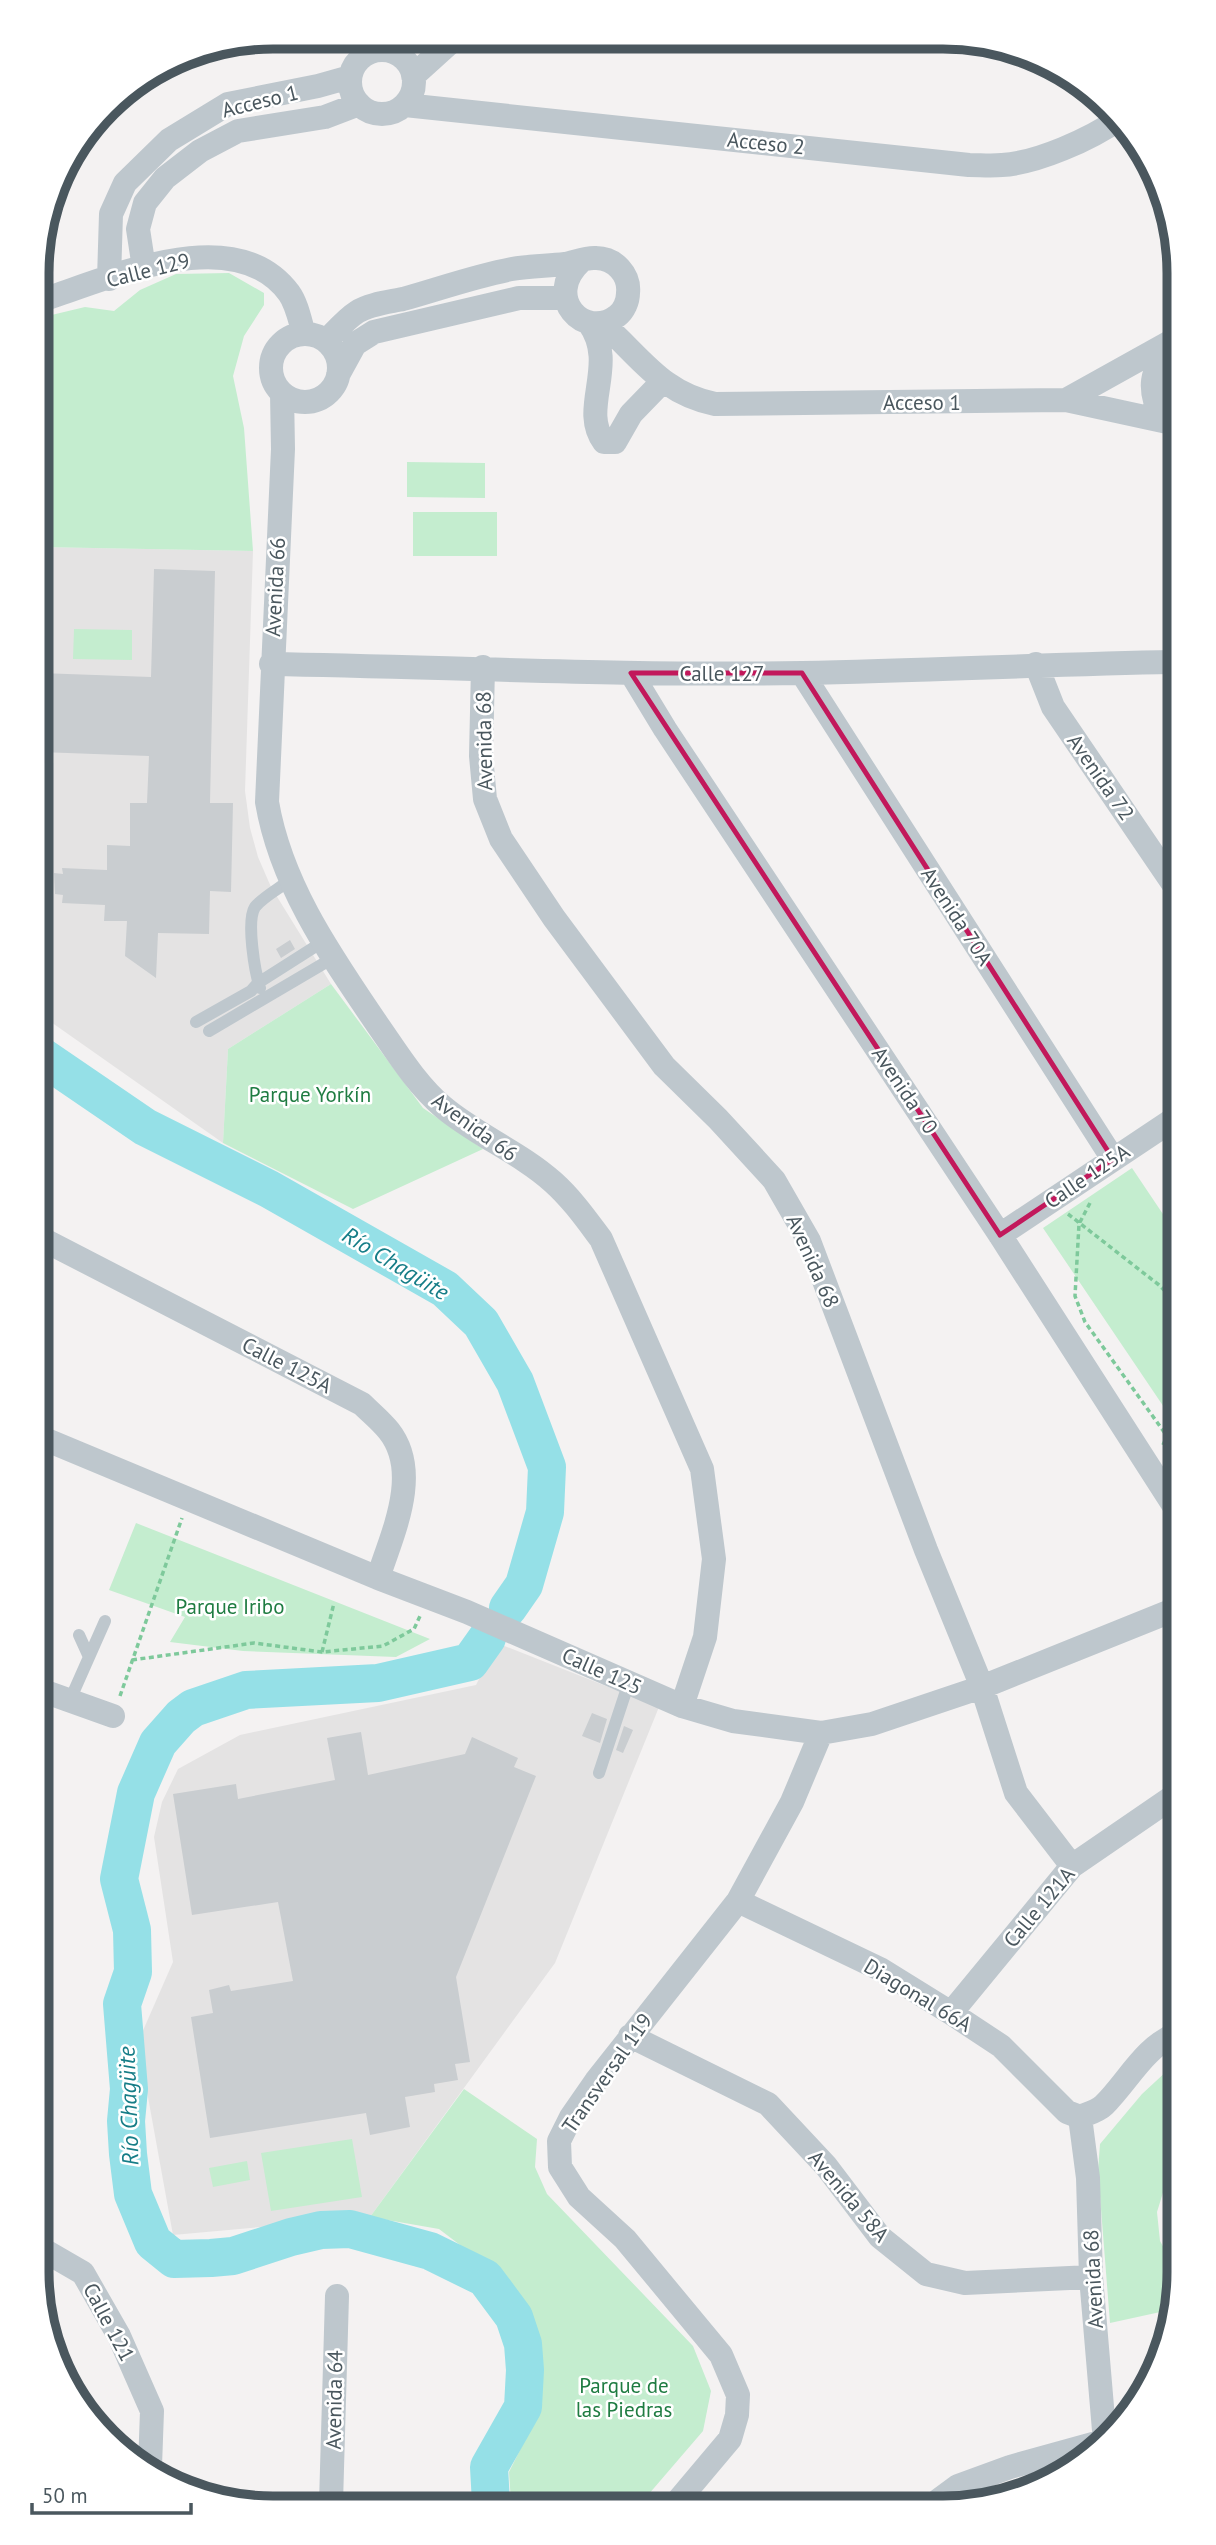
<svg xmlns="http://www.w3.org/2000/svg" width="1216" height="2545" viewBox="0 0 1216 2545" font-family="'PT Sans',sans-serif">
<rect width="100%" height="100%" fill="#f4f2f2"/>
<path fill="#e4e3e3" d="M40,547l213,4 -8,240 5,37 8,29 13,30 60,97 -103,65 -5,94 -182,-128z
M497,1643l162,64 -104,256 -185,254 -197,18 -35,-193 35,-80 -19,-125 8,-35 16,-33 62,-34 236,-50z"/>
<path fill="#c4edcf" d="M229,273l35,20v12l-20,31 -11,40 11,52 9,123 -213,-4 -1,-229 46,-11 29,4 26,-21 36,-16z
M407,462l78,1v35l-78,-1z
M413,512h84v44h-84z
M74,629l58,1v30l-59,-1z
M331,984l92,124 60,41 -130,60 -130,-66 5,-94z
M1132,1168l43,64 1,193 -133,-197z
M136,1523l294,116 -34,18 -153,-6 -73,-9 15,-25 -76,-27z
M1178,2064v107l-13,15 -8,26 3,29 19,34v13l-5,21 -64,14 -12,-152 2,-27 42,-50 27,-25z
M464,2089l73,50 -2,28 12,27 146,152 18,45 -8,40 -61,71h-131l-2,-30 21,-42 13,-48 -9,-52 -45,-63 -50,-38 -69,-12z
M352,2139l10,58 -91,14 -10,-58z
M247,2161l3,19 -37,7 -4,-19z"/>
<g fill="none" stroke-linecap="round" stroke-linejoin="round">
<path stroke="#95e0e7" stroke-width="38" d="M41,1056l104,71 124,62 176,100 36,34 34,59 32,85 -2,45 -21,73 -16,23
M487,1638l-17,24 -92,21 -132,7 -53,18 -12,9 -23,26 -22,50 -17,86 13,51 1,42 -11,32 7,85 -3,32 2,33 5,40 20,48 21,17 37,-1 22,-2 58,-19 30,-7 29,-1 80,22 55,27 29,39 9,27 2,26 -2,37 -34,60 2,36"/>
</g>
<path fill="#c9cdd0" d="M154,569l61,2 -5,232h23l-2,89 -21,-1 -1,43 -51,-1 -2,45 -31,-22 2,-35h-23l1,-16 -43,-2 1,-8 -8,-1 -1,-21 9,1 -1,-6 45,2v-25l23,1v-43h17l2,-47 -109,-4v-79l111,4z
M290,940l5,9 -14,9 -5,-9z
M592,1713l15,6 -7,24 -18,-7z
M624,1726l9,4 -10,23 -7,-3z
M361,1732l7,43 97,-21 7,-17 46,21 -4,9 22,9 -80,201 14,85 -15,2 3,16 -24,4 1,8 -30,5 5,30 -40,8 -4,-22 -156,25 -19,-121 22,-4 -4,-23 20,-5 2,6 62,-10 -15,-79 -86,13 -19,-121 63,-10 2,15 97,-19 -8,-42z"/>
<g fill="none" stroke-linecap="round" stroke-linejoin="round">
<path stroke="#7ec99b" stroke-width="3.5" stroke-dasharray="5 3.5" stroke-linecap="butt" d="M1090,1203l-11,21 -4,72 10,26 82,114
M1068,1214l91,71 16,16
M1163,1445l4,-9h9
M322,1652l12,-49
M132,1660l122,-17 68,9 61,-6 31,-17 6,-13
M120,1696l62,-178"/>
<path stroke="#bec7cd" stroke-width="12" d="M260,988c-5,-16 -14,-67 -5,-81 8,-10 25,-19 35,-27
M196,1022l55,-31 7,-8 66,-42
M209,1031l124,-73
M79,1635l10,22
M70,1700l35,-79
M599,1773l30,-91"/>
<path stroke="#bec7cd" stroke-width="24" d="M350 82a32 32 0 1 1 64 0a32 32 0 1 1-64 0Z
M413,76l42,-38
M405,105l564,60c11,0 22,1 33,0 35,-2 89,-26 117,-46
M144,268l-6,-39 7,-26 20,-25 35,-27 38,-20 87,-14 34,-13
M109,279l2,-65 14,-31 44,-43 59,-36 90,-18 32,-9
M39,301c70,-22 195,-82 250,-8 8,11 11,28 15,41
M589,323c30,42 -10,85 15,119h11l16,-28 31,-32
M602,323c39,34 59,70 113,81l351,-4 106,-59
M271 368a34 34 0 1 1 68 0a34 34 0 1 1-68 0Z
M326,341c9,-9 20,-22 31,-29 12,-8 32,-10 46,-13 36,-10 72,-23 109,-30 17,-3 35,-3 53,-5 10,-2 22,-7 31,-6 19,0 34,17 32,35 0,8 -4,18 -11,23 -33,25 -74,-19 -37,-54
M338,375l17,-31 19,-12 145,-34h46
M282,393l1,56 -16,353c14,83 64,154 110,222 21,30 39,60 66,83 33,28 78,46 110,75 19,17 33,37 48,57l101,230 12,90 -9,78 -23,69
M1066,400l106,23
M1163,421c-17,-34 -12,-48 8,-79
M271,664c177,3 354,12 531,9 123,-2 247,-9 371,-11
M1036,664l17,43 121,178
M483,667l-2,89 4,43 16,40 53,79 110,148 54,53 56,61 35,61 117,309 56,137 34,106 56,73
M631,673l34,56 335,506 176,274
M802,673l311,486
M1000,1235l174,-116
M42,1239l320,165c9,9 19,17 27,27 33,42 3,103 -11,147
M42,1438l336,140 89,34 215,94 51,15 88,12 51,-9 110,-37 194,-78
M43,1691l70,25
M738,1901l142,68 71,44 50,33 66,66 13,5
M951,2013l121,-147 105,-72
M630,2036l138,68 58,62 54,71 46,37 39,9 126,-6
M1080,2117l8,61 3,99 14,165
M1080,2117c7,-3 18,-6 24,-12 25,-25 40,-58 74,-72
M45,2251l38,22 36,63 33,75 -2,55
M939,2500l19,-14 52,-19 97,-27
M677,2502l53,-63 7,-24 1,-20 -17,-40 -96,-116 -46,-42 -19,-30 -1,-26 12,-24 25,-36 142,-180 54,-99 29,-69
M331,2503l6,-207"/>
</g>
<path fill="none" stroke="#c2185b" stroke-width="5" stroke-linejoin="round" d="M631,673h171l311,486 -113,76z"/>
<g text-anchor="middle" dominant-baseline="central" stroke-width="5" stroke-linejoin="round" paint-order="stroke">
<g font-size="21" fill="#4a575e" stroke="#fff">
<text transform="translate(260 101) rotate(-14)">Acceso 1</text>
<text transform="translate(766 143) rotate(6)">Acceso 2</text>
<text transform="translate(148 270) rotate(-14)">Calle 129</text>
<text x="922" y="402">Acceso 1</text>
<text transform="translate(275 587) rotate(-87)">Avenida 66</text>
<text x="722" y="673">Calle 127</text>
<text transform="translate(484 741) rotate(-91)">Avenida 68</text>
<text transform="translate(1101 777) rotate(55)">Avenida 72</text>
<text transform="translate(957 916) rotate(57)">Avenida 70A</text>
<text transform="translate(905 1090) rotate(56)">Avenida 70</text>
<text transform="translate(475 1127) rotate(36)">Avenida 66</text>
<text transform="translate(1087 1176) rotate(-34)">Calle 125A</text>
<text transform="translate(813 1261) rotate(66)">Avenida 68</text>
<text transform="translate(287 1365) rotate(27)">Calle 125A</text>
<text transform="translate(602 1671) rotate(24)">Calle 125</text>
<text transform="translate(1039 1907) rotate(-50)">Calle 121A</text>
<text transform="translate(918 1995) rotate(31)">Diagonal 66A</text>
<text transform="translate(607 2073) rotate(-55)">Transversal 119</text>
<text transform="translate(849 2196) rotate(50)">Avenida 58A</text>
<text transform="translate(1093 2279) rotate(-93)">Avenida 68</text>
<text transform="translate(109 2322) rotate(62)">Calle 121</text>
<text transform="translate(334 2400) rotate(-89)">Avenida 64</text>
</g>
<g font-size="21" fill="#1f7c42" stroke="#fff">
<text x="310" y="1094">Parque Yorkín</text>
<text x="230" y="1606">Parque Iribo</text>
<text x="624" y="2385">Parque de<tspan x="624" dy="24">las Piedras</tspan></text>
</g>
<g font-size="23" font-style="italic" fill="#167d87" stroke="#fff">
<text transform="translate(396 1263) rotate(31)">Río Chagüite</text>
<text transform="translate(128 2106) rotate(-92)">Río Chagüite</text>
</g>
</g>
<path d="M0 0H1216V2545H0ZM273 49H943A224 224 0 0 1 1167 273V2272A224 224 0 0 1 943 2496H273A224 224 0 0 1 49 2272V273A224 224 0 0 1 273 49Z" fill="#fff" fill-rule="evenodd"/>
<path fill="none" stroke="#4a575e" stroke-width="9" d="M273 49H943A224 224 0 0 1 1167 273V2272A224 224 0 0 1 943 2496H273A224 224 0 0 1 49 2272V273A224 224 0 0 1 273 49Z"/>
<path d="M32 2503v10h159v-10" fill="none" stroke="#4a575e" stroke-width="3.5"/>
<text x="42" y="2503" font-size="21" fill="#4a575e" stroke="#ffffff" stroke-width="5" paint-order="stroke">50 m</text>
</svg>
